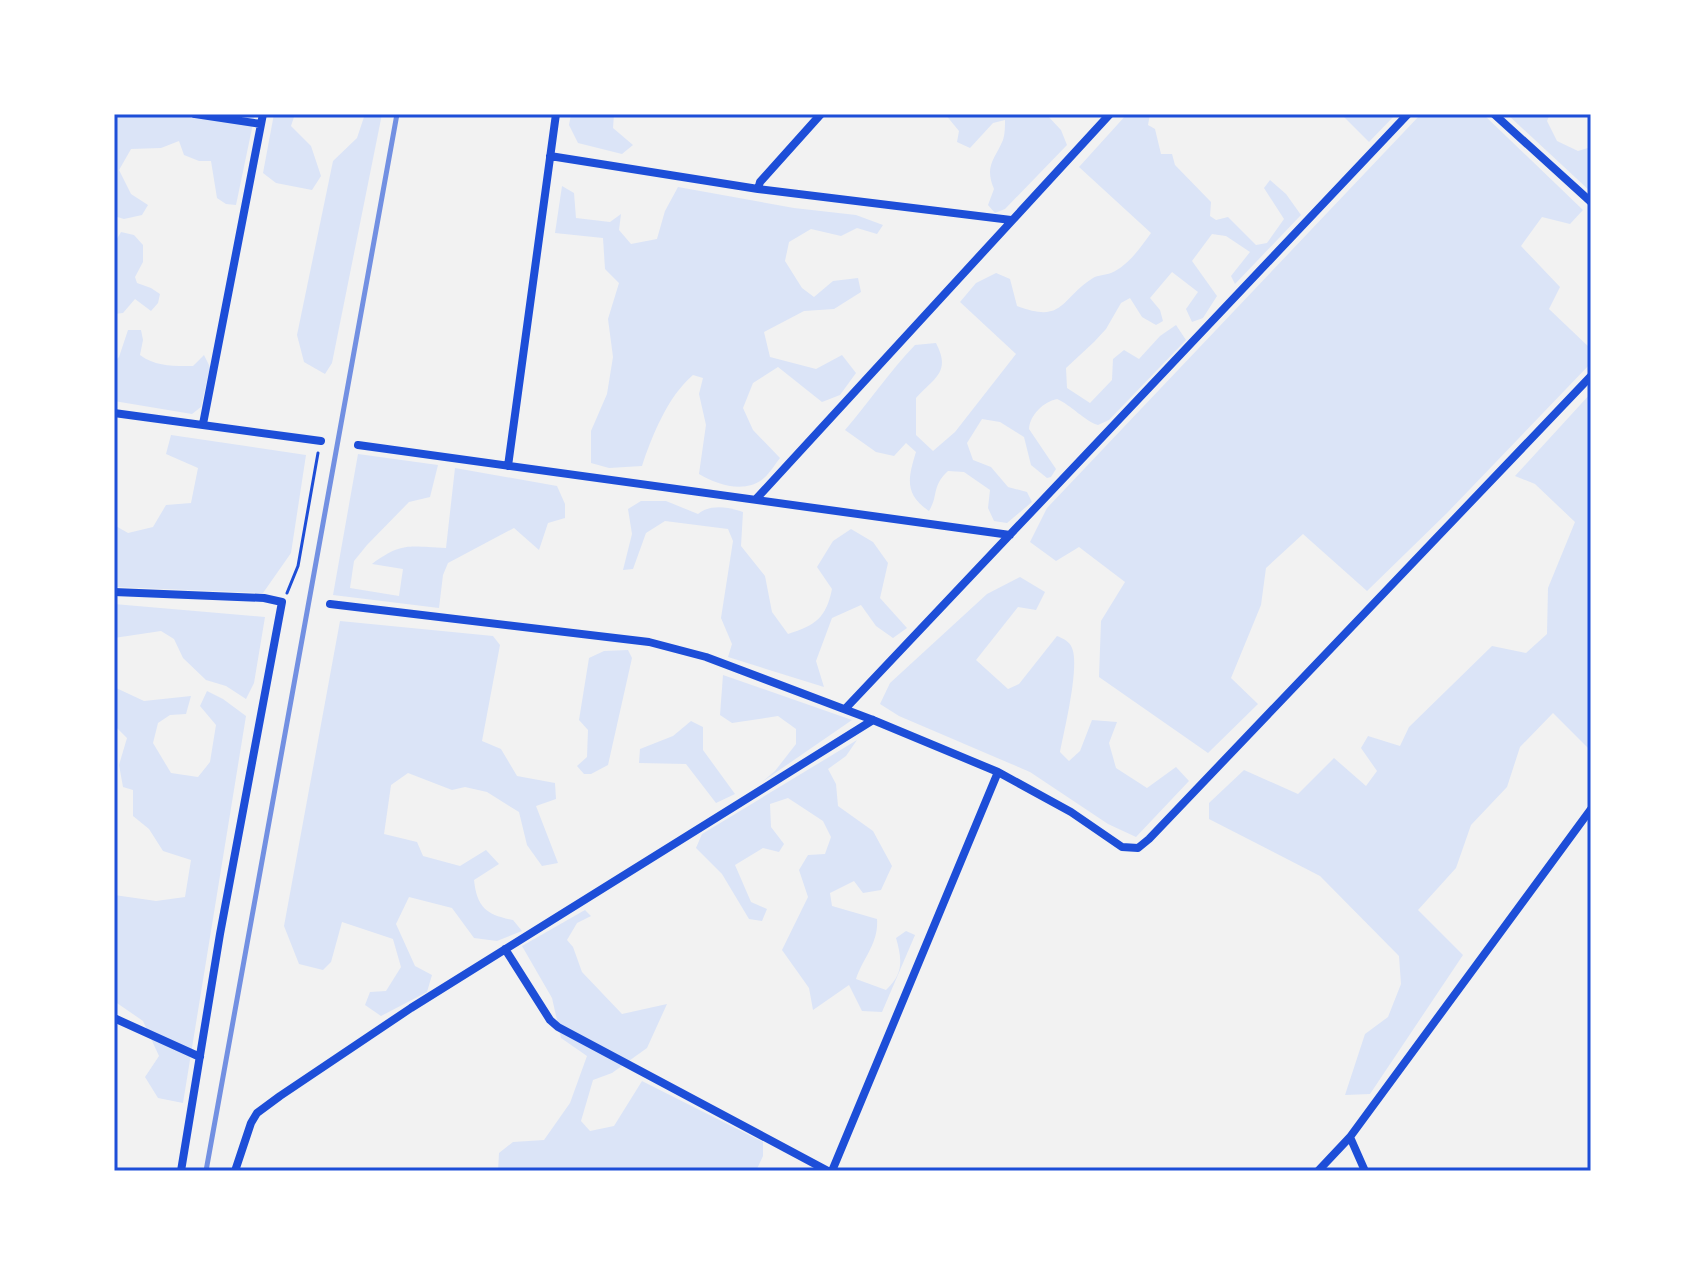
<svg xmlns="http://www.w3.org/2000/svg" width="1705" height="1285" viewBox="0 0 1705 1285" font-family="Literata,serif">
<rect width="100%" height="100%" fill="#f2f2f2"/>
<path fill="#dbe4f7" d="M114,114h141l-19,91 -10,-1 -9,-6 -6,-37h-12l-15,-6 -5,-14 -18,7 -30,1 -12,21 12,24 17,11 -6,10 -18,4 -10,-3z
M274,114h21l-4,12 20,20 10,30 -9,14 -36,-7 -13,-10z
M365,114h17l-50,249 -7,11 -21,-12 -7,-27 36,-174 24,-23z
M571,114h43l-1,14 20,17 -11,9 -44,-11 -9,-18z
M945,114h101l15,16 6,15 -62,64 -10,4 -7,-8 6,-16c-10,-23 1,-30 9,-49 2,-6 2,-14 2,-20l-12,3 -23,25 -13,-6 2,-11z
M1127,114h23l-2,11 7,4 6,25h11l3,11 36,37 -1,14 6,4 12,-3 28,28 11,-2 17,-24 -20,-31 6,-8 16,14 15,21 -66,69 -4,-8 19,-24 -24,-16 -14,-2 -20,27 25,35 -14,22 -11,4 -6,-13 12,-17 -26,-20 -22,26 10,12 3,11 -7,4 -14,-8 -12,-19 -9,5 -15,26 -12,13 -28,26 1,20 23,15 22,-23 1,-21 11,-9 15,9 21,-23 16,-11 10,15 -77,80 -11,5c-12,-3 -27,-20 -41,-26 -14,3 -27,16 -28,30l27,40 -5,8 -4,1 -16,-13 -7,-28 -24,-15 -18,-3 -15,24 6,17 18,7 17,20 19,5 5,10 -25,21 -13,-2 -6,-13 2,-18 -26,-18 -16,-1c-17,16 -9,24 -19,40 -25,-17 -21,-33 -13,-59l-10,-9 -12,13 -18,-4 -31,-22c24,-28 44,-58 70,-85l21,-2c15,29 -1,34 -20,55v37l17,16 22,-19 61,-78 -56,-52 16,-19 20,-10 14,6 7,27c47,18 43,-7 76,-28 5,-3 12,-3 18,-5 17,-7 30,-26 40,-40l-72,-66z
M1341,114h55l-27,28z
M1421,114h62l100,96 -13,14 -28,-7 -21,29 39,41 -11,22 42,40v14l-144,150 -80,78 -64,-57 -37,34 -5,37 -30,73 27,26 -50,49 -109,-76 2,-56 24,-39 -46,-35 -23,14 -26,-19 17,-34z
M1507,114h43l-3,7 10,20 21,10 13,-4v45z
M562,186l12,7 2,25 34,4 11,-8 -2,16 12,14 26,-5 8,-28 13,-24 116,21 62,7 27,10 -6,9 -20,-6 -16,8 -30,-7 -22,13 -4,19 17,27 12,9 19,-16 25,-3 3,14 -27,17 -30,2 -40,21 6,25 46,12 26,-14 14,18 -16,22 -18,7 -44,-35 -25,16 -10,25 10,22 27,28c-5,6 -10,15 -16,20 -18,16 -47,7 -65,-4l7,-49 -7,-31 4,-16 -10,-3c-25,21 -41,61 -51,91l-33,2 -18,-5v-32l16,-37 6,-37 -5,-38 11,-36 -14,-14 -2,-31 -48,-5z
M121,232l13,3 9,10v17l-8,15 2,6 14,5 9,6 -2,9 -7,8 -16,-12 -12,14 -9,1v-70z
M128,330h13l2,10 -3,15c16,12 34,11 53,11l11,-11 6,12 -9,40 -9,7 -78,-13v-39l5,-5z
M1591,393v358l-38,-38 -33,34 -13,40 -36,38 -15,43 -38,42 45,45 -93,139 -25,1 20,-61 23,-17 13,-33 -2,-28 -79,-80 -111,-57v-16l35,-33 54,24 36,-36 32,28 11,-15 -16,-23 7,-12 32,10 9,-19 83,-81 34,7 21,-19 1,-46 27,-66 -40,-38 -20,-8z
M171,435l135,20 -15,98 -28,40 -149,-6v-62l14,8 25,-6 13,-22 25,-2 7,-35 -32,-14z
M358,454l80,11 -8,32 -21,5 -42,43 -13,16 -4,27 49,8 4,-27 -31,-5c31,-23 38,-17 74,-16l9,-80 102,18 8,18v14l-17,5 -9,27 -25,-22 -66,35 -5,12 -4,33 -106,-13z
M641,501h25l32,13c12,-10 31,-7 45,-2l-2,34 24,30 7,36 16,22c28,-9 38,-16 44,-45l-15,-22 16,-26 18,-12 22,13 15,21 -8,35 27,30 -14,10 -17,-12 -15,-21 -29,13 -16,43 8,26 -96,-30 4,-13 -11,-26 12,-77 -5,-12 -63,-8 -19,12 -13,36 -10,1 9,-36 -4,-25z
M1020,577l25,15 -9,18 -18,-3 -42,53 32,29 11,-5 38,-48c7,3 12,5 15,12 8,18 -8,83 -12,104l9,9 11,-10 12,-31 25,2 -8,21 7,25 31,20 29,-21 13,14 -53,56 -28,-13 -78,-52 -131,-56 -19,-12 10,-21 97,-89z
M114,604l151,13 -11,66 -8,16 -20,-13 -20,-6 -23,-22 -9,-19 -13,-8 -47,7z
M340,621l153,15 7,9 -18,96 19,8 16,27 38,7 1,16 -20,7 22,57 -16,3 -15,-21 -8,-33 -32,-20 -22,-5 -13,3 -44,-17 -17,12 -7,49 33,8 6,14 37,10 26,-16 13,14 -25,16c3,28 13,35 39,40l9,11 -25,10 -23,-3 -22,-30 -43,-11 -13,27 19,42 17,9 -5,17 -46,24 -16,-11 5,-13 16,-1 15,-24 -8,-28 -51,-17 -11,40 -8,8 -24,-6 -15,-38z
M628,650l4,8 -24,107 -17,9h-7l-7,-8 10,-9 1,-27 -9,-10 10,-62 15,-7z
M723,675l129,45 -90,62 13,-11 21,-27v-15l-18,-13 -46,7 -12,-8z
M114,687l30,14 47,-5 -5,18 -16,1 -12,8 -5,20 18,30 27,4 12,-15 6,-37 -16,-19 7,-15 16,8 23,17 -63,387 -25,-5 -13,-21 14,-21 -16,-35 -29,-20v-106l42,6 29,-4 6,-37 -28,-9 -14,-22 -16,-13v-26l-10,-3 -4,-22 8,-27 -13,-13z
M691,721l12,6v23l32,44 -19,9 -30,-39 -47,-1 1,-14 33,-13z
M857,740l-11,16 -18,13 8,15 2,22 35,25 19,35 -11,24 -18,3 -9,-12 -24,12 2,13 45,13c2,24 -14,39 -21,60l30,11c18,-16 16,-31 10,-52l10,-7 9,4 -33,77 -20,-1 -13,-26 -36,25 -4,-22 -27,-38 26,-53 -9,-27 9,-15 17,-1 6,-17 -8,-16 -35,-23 -18,6 1,23 13,17 -5,8 -16,-4 -28,17 16,37 16,7 -5,12 -13,-2 -27,-45 -26,-26 6,-14z
M585,910l6,6 -14,7 -10,17 6,7 9,25 40,42 45,-10 -20,44 -35,25 -19,7 -12,41 9,10 24,-5 28,-45 121,61v14l-7,15h-258l1,-18 14,-11 31,-2 26,-37 17,-47 -26,-18 -9,-40 -30,-52z"/>
<g fill="none" stroke-linecap="round" stroke-linejoin="round">
<path stroke="#1d4ed8" stroke-width="3" d="M287,593l11,-27 20,-113"/>
<path stroke="#1d4ed8" stroke-width="8" d="M195,114l66,10
M1494,114l97,88
M550,156l208,33 253,31
M758,189l2,-7 61,-68
M114,413l207,28
M203,424l60,-310
M358,445l652,90
M508,466l48,-352
M757,498l353,-384
M114,592l150,6 18,4 -62,332 -39,237
M330,604l319,38 57,15 167,63 125,52 73,40 51,35 16,1 11,-9 442,-463
M845,709l563,-595
M505,949l45,71 8,7 270,144
M114,1018l86,39
M235,1171l16,-48 6,-10 23,-17 131,-88 462,-288
M832,1171l166,-399
M1318,1171l32,-34
M1365,1171l-15,-34 241,-328"/>
<path stroke="#7290e2" stroke-width="5" d="M206,1171l191,-1057"/>
</g>
<rect width="1705" height="1285" fill="none" stroke="#ffffff" stroke-width="232"/>
<rect x="116" y="116" width="1473" height="1053" fill="none" stroke="#1d4ed8" stroke-width="3"/>
</svg>
